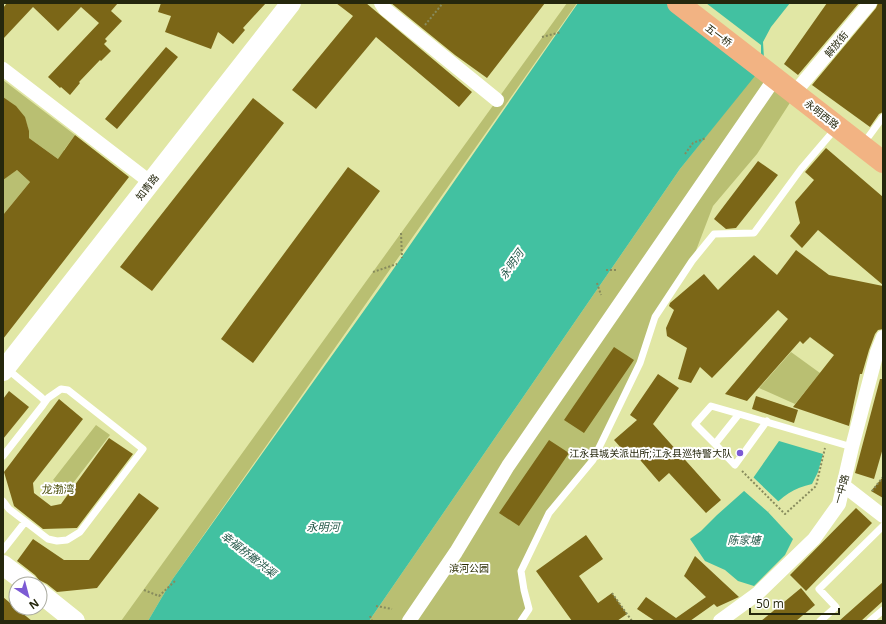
<svg xmlns="http://www.w3.org/2000/svg" width="886" height="624" viewBox="0 0 886 624" font-family="'Open Sans','Noto Sans SC',sans-serif">
<rect width="100%" height="100%" fill="#e1e7a5"/>
<path fill="#b9bf72" d="M567,3h10l-405,577 -24,41h-27z
M761,67l34,28 -38,59 -44,52 -21,55 -37,56 -15,46 -47,97 -44,53 -28,58 8,38 -8,12h-152l311,-452z
M3,80l72,55 -11,15 1,14 -36,-26c0,-18 -10,-32 -26,-40z
M17,170l13,12 -27,33v-36z
M791,352l29,21 -25,31 -36,-16z
M96,425l14,10 -43,56 -14,-11z"/>
<path fill="#42c1a1" d="M578,3h212l-19,24 -8,15 1,17 -5,12 -79,98 -311,452h-221l24,-41 211,-296z
M779,441l44,13 -5,18 -6,12c-19,4 -31,13 -44,28l25,27 -8,16 -31,31 -16,-5 -13,-11 -20,-9 -15,-22 11,-8 16,-16 27,-24z"/>
<path fill="#e1e7a5" d="M666,3h40l55,42v22l-2,4z
M753,477l26,25 -11,10 -25,-22z"/>
<path fill="#7b6617" d="M7,3h111l-7,8 11,10 -17,18 2,2 -3,3 7,7 -10,10 -1,-1 -21,22 1,1 -10,12 -9,-8 -1,1 -12,-11 51,-54 -18,-16 -23,24 -25,-24 -30,32v-31z
M161,3h105l-23,25 2,2 -12,14 -15,-12 -7,17 -46,-17 6,-16 -13,-4z
M336,3h30l106,89 -13,15 -83,-70 -60,72 -24,-19 61,-74z
M391,3h154l-58,75 -32,-23z
M827,3h32l-61,72 -14,-11z
M878,3h5v109l-4,2 -9,13 -58,-42 64,-77z
M166,47l12,10 -61,72 -12,-10z
M3,97l13,9 9,11 4,14v7l29,21 17,-24 54,42 -126,162v-124l27,-33 -13,-12 -14,10z
M253,98l31,25 -132,168 -32,-24z
M826,148l57,49v88l-65,-55 -16,18 -12,-12 10,-13 -5,-21 19,-22 -9,-8z
M758,161l20,14 -42,53 -10,1 -12,-10z
M348,167l32,24 -127,172 -32,-24z
M796,250l33,25 54,11v43l-5,1 -3,4 -6,16 -7,24h-2l-11,52 -56,-19 41,-52 -24,-18 -7,7 -3,-3 -53,60 -22,-7 63,-75 -10,-9 -66,68 -12,-11 -9,16 -13,-4 9,-31 -20,-12 -1,-8 8,-18 -5,-4 1,-3 34,-29 14,16 36,-35 23,20z
M614,347l20,13 -50,73 -20,-13z
M658,374l21,14 -26,36 68,76 -15,13 -37,-40 -10,9 -24,-28 -5,4 -16,-18 23,-20 -7,-5z
M880,379h3v69l-9,31 -19,-6z
M9,391l20,16 -26,32v-40z
M756,396l42,14 -4,13 -42,-14z
M59,399l24,20 -50,64 1,10 17,13 10,-2 48,-66 24,16 -56,74 -34,1 -29,-23 -10,-34z
M549,440l20,13 -50,73 -20,-13z
M883,477v21l-12,-7z
M139,493l20,15 -62,80 -40,4 -10,-8 -8,-4 -4,-5 -18,-14 16,-22 31,21h25z
M856,508l16,15 -66,68 -16,-16z
M586,535l17,24 -24,17 19,27 14,-10 15,21 -10,7h-45l-36,-50z
M695,556l44,41 -22,10 -3,-3 -24,17h-35l-18,-12 9,-12 30,21 30,-21 -22,-21z
M883,582v19l-22,20h-22z
M801,588l14,17 -19,16h-35z
M3,597l13,11 16,13h-29z"/>
<g fill="none" stroke-linecap="round" stroke-linejoin="round">
<path stroke="#878b5d" stroke-width="2" stroke-dasharray="2 2" stroke-linecap="butt" d="M425,25l18,-22
M542,37l19,-5
M685,154l8,-11 13,-5
M401,233l1,25
M606,270h11
M373,272l24,-8
M597,283l4,12
M742,471l43,43 31,-28 9,-38
M872,491l11,-14
M144,590l15,6 16,-15
M612,593l20,28
M376,606l16,3
M370,616l2,5"/>
<path stroke="#fff" stroke-width="7" d="M869,136l14,-19
M6,368l35,29 4,4
M767,421l-32,44 -20,-21 24,-30 113,33
M715,444l-20,-20 16,-18 28,8
M3,456l40,-51 5,-7 13,-9 7,1 75,59 -63,83 -13,8 -10,1 -9,-2 -39,-30 -6,-8
M3,550l22,-28
M521,621l8,-12 -5,-19 -3,-19 28,-58 44,-53 47,-97 15,-46 37,-56 22,-27 40,-1 47,-64 35,-41
M820,621l16,-14 -17,-18 64,-63
M870,621l13,-11"/>
<path stroke="#fff" stroke-width="14" d="M381,3l4,6 112,91
M3,69l147,113
M801,85l69,-82
M843,485l40,31
M409,621l47,-69 52,-86 267,-388
M720,621l37,-27 57,-55 25,-35 13,-57 25,-95 6,-15"/>
<path stroke="#fff" stroke-width="20" d="M3,371l288,-368
M3,565l25,19
M40,593l35,28"/>
<path stroke="#f2b383" stroke-width="22" d="M678,3l205,159"/>
</g>
<circle fill="#7c5ad4" stroke="#fff" stroke-width="1.5" cx="740" cy="453" r="4"/>
<g text-anchor="middle" dominant-baseline="central" stroke-width="4" stroke-linejoin="round" paint-order="stroke">
<g font-size="10" fill="#25270d" stroke="#fff">
<text transform="translate(719 35) rotate(37)">五一桥</text>
<text transform="translate(836 44) rotate(-50)">解放街</text>
<text transform="translate(822 114) rotate(38)">永明西路</text>
<text transform="translate(147 187) rotate(-52)">知青路</text>
<text transform="translate(841 489) rotate(-74)">一中路</text>
</g>
<g font-size="10" fill="#25270d" stroke="#fff" text-anchor="end">
<text x="732" y="453">江永县城关派出所;江永县巡特警大队</text>
</g>
<g font-size="10" fill="#2c2e04" stroke="#fff">
<text x="469" y="568">滨河公园</text>
</g>
<g font-size="11" font-style="italic" fill="#25594a" stroke="#fff">
<text transform="translate(511 264) rotate(-55)">永明河</text>
<text x="323" y="526">永明河</text>
<text x="744" y="539">陈家塘</text>
<text transform="translate(249 554) rotate(38)">幸福桥撇洪渠</text>
</g>
<g font-size="11" fill="#4d510e" stroke="#fff">
<text x="58" y="488">龙渤湾</text>
</g>
</g>
<rect width="886" height="624" fill="none" stroke="#25270d" stroke-width="8"/>
<g transform="translate(28 596) rotate(144)"><circle r="19" fill="#ffffff" stroke="#a8a99e"/>
<path d="M0-3L7 15L0 10L-7 15Z" fill="#7c5ad4"/>
<text y="-6" font-size="11" font-weight="bold" text-anchor="middle" fill="#25270d">N</text>
</g>
<path d="M750 608v6h89v-6" fill="none" stroke="#25270d" stroke-width="2"/>
<text x="756" y="608" font-size="12" fill="#25270d" stroke="#ffffff" stroke-width="3" paint-order="stroke">50 m</text>
</svg>
